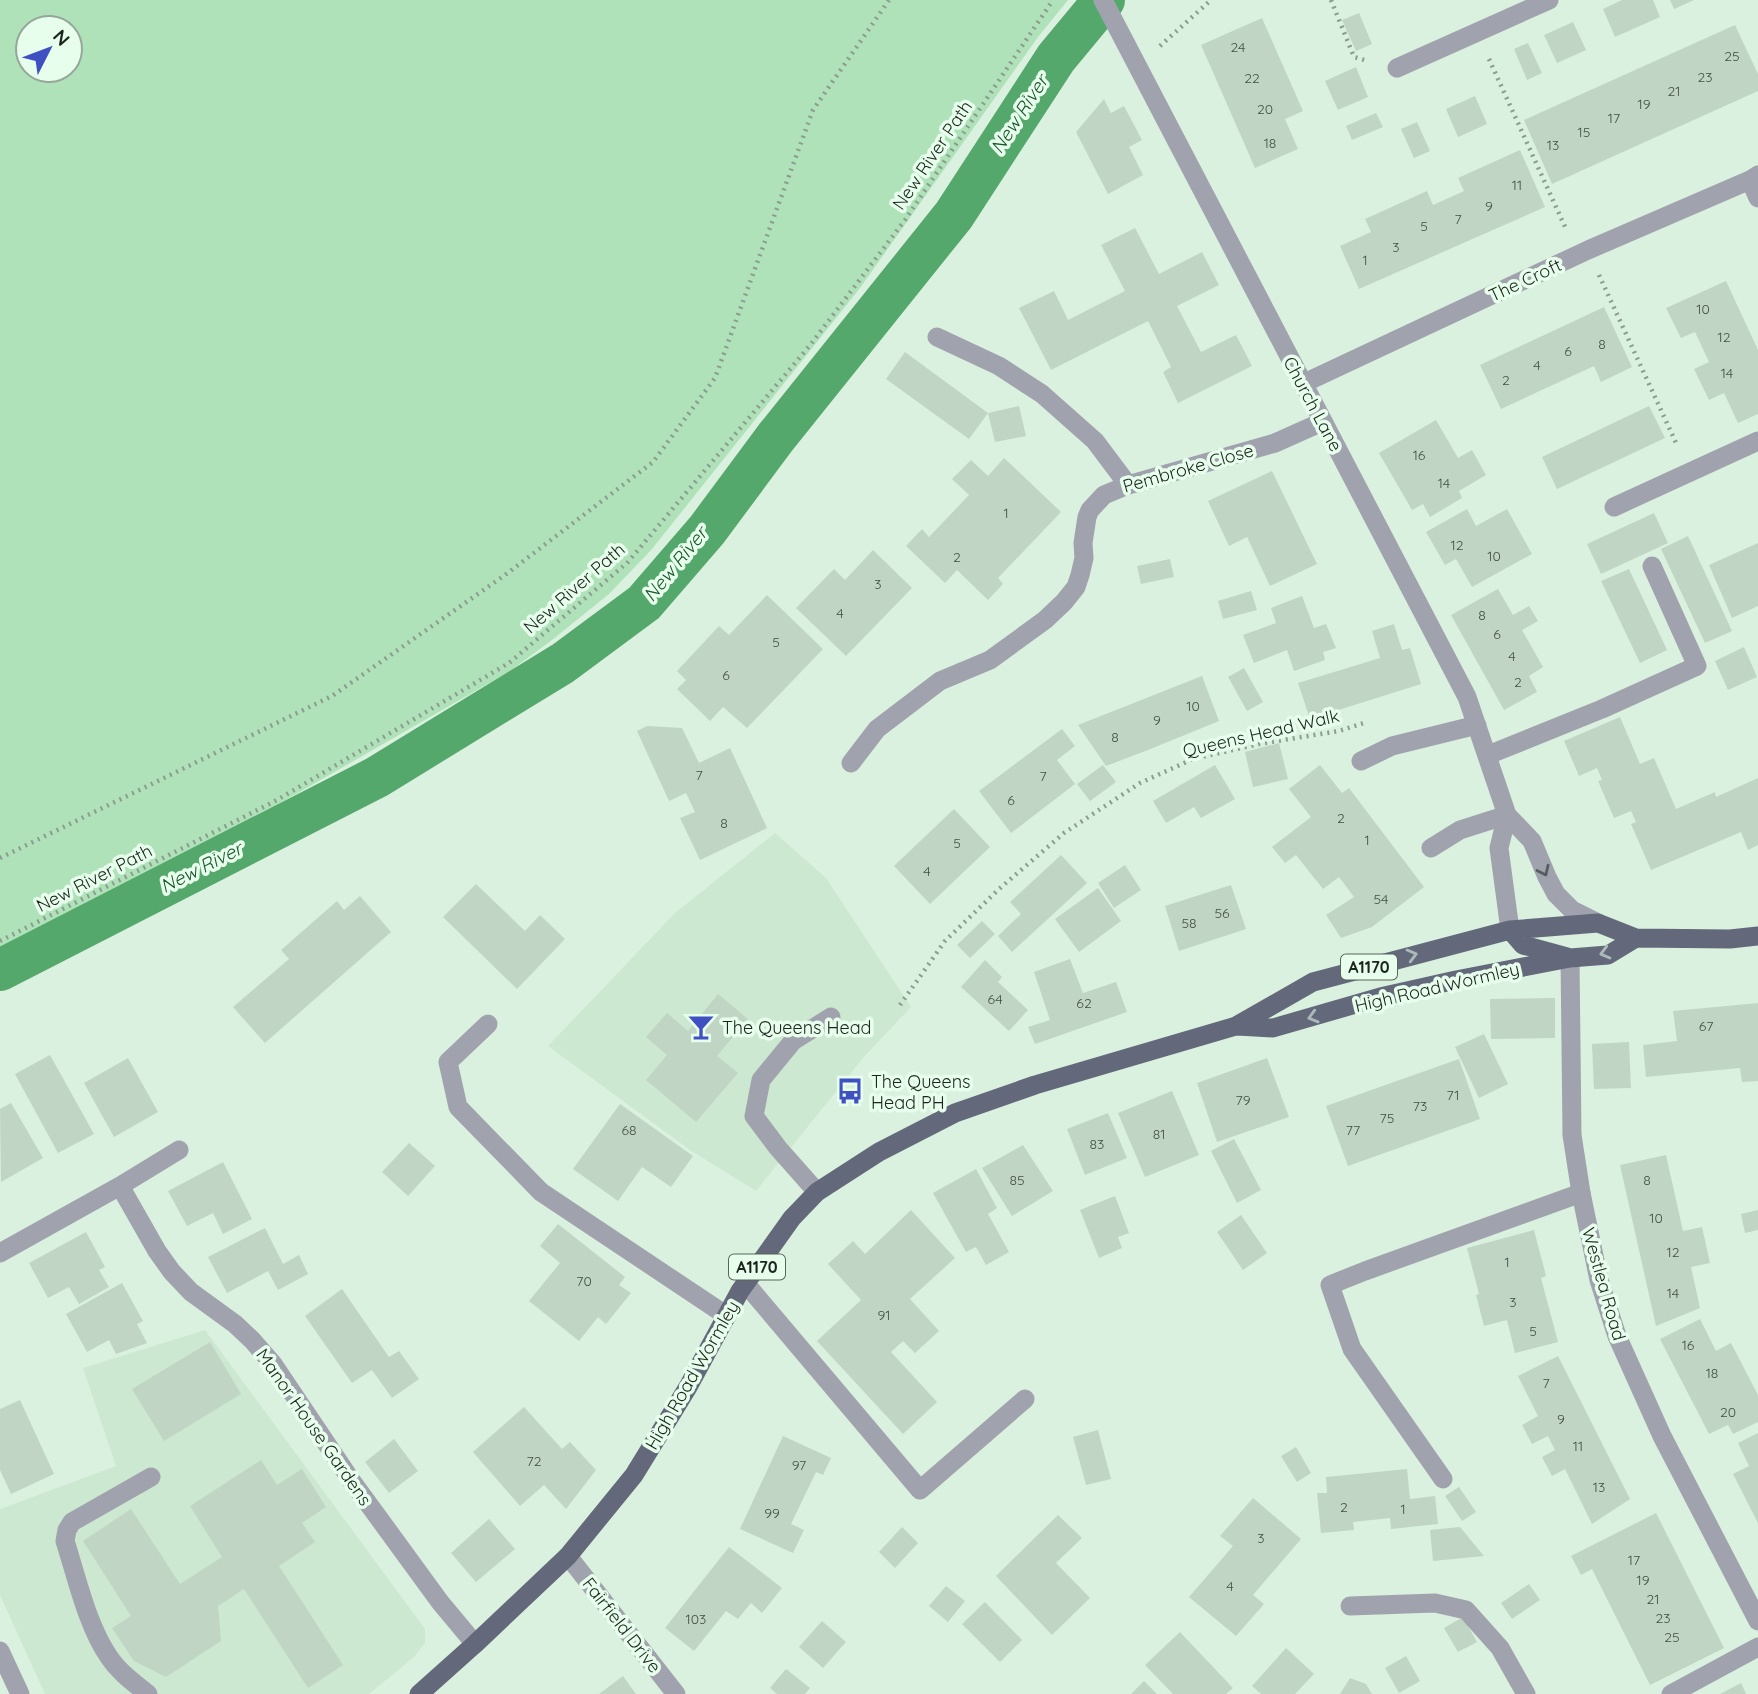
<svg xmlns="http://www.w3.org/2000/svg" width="1758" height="1694" viewBox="0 0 1758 1694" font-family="Quicksand,sans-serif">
<rect width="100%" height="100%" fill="#dbf1df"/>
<path fill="#cce8d1" d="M775,833l51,45 85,129 -48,51 -107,133 -66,-41 -142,-104 127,-133z
M205,1330l220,299v14l-11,14 -45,37h-324l-45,-99v-86l116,-43 -33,-98z"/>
<path fill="#afe2b9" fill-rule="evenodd" d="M0,0h1068l-30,37 -178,251 -208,261 -43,45 -57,46 -42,31 -292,168 -218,113zM70,28v42h-42v-42z"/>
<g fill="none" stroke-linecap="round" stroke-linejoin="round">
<path stroke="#55a86b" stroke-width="42" d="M0,970l377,-193 186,-114 81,-60 63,-73 69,-93 178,-222 102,-157 48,-58"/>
</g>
<path fill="#c0d5c4" d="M1622,0h31l7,17 -45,20 -12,-28z
M1670,0h24l-20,9z
M1359,13l13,31 -16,7 -14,-31z
M1262,18l41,93 -18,8 13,30 -43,19 -54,-123z
M1573,22l13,28 -29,13 -13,-28z
M1735,25l23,49v17l-206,93 -28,-64z
M1528,43l14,30 -15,7 -13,-31z
M1356,67l12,30 -30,13 -13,-29z
M1475,96l12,28 -29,13 -12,-28z
M1104,99l7,14 13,-7 18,34 -13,7 14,28 -35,19 -32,-62z
M1376,113l7,14 -31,13 -6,-14z
M1417,122l13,29 -16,7 -13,-29z
M1520,150l25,57 -186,82 -19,-43 31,-14 -6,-13 62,-28 6,14 31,-14 -6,-13z
M1135,228l24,46 43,-22 17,33 -42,21 24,46 35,-17 16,31 -74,37 -15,-31 8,-5 -23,-46 -97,49 -32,-62 35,-17 14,29 57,-29 -24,-46z
M1726,281l32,69v64l-20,9 -14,-30 -15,7 -15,-31 15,-7 -14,-30 -14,6 -15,-30z
M1604,307l28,60 -31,15 -7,-16 -93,43 -21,-44z
M905,352l83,61 31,-7 7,30 -31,6 -7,-29 -19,26 -83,-60z
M1649,406l16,32 -108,51 -15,-32z
M1436,420l22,38 14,-8 14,25 -27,16 3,7 -32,19 -7,-13 -11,6 -33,-57z
M1004,458l57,54 -63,66 5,6 -15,16 -31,-30 -12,13 -39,-37 16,-17 7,8 40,-42 -17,-16 19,-19 17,16z
M1272,471l45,93 -47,22 -23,-49 -18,9 -21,-45z
M1467,509l9,17 31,-17 25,45 -60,33 -16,-28 -11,6 -19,-33z
M1654,513l14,30 -67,31 -14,-30z
M1688,536l44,95 -27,12 -44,-94z
M1758,543v63l-26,12 -23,-53z
M873,550l39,38 -66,68 -50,-48 38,-39 11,11z
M1170,559l4,18 -33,7 -4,-18z
M1629,569l38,81 -27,13 -39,-82z
M1498,589l15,26 16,-9 9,15 -16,9 21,37 -14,9 8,16 -33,18 -53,-95z
M1251,591l6,19 -34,9 -5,-18z
M767,595l56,54 -76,79 -24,-21 -13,14 -33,-32 9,-9 -9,-9 42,-45 10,9z
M1302,596l12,32 12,-4 10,24 -13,4 2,8 -31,11 -7,-21 -33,13 -11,-28 33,-12 -5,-15z
M1394,624l8,26 8,-2 11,36 -111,35 -12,-36 82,-25 -8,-27z
M1744,647l13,30 -29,13 -13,-29z
M1244,668l19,34 -16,9 -19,-34z
M1202,676l17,45 -71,29 -42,16 -28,-41z
M1620,717l20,47 14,-6 22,51 39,-17 1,5 42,-19v67l-10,5 -7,-18 -90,38 -20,-46 5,-2 -5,-11 -17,7 -16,-37 4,-1 -5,-12 -18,8 -15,-35z
M647,726l35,2 17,35 31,-15 37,80 -67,32 -20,-42 15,-6 -9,-19 -17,8 -32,-70z
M1062,729l13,17 -18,14 18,24 -64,49 -32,-42z
M1279,743l9,36 -35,8 -8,-35z
M1103,765l13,17 -26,19 -13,-17z
M1215,765l20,34 -34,19 -7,-11 -28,16 -13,-22z
M1320,765l22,28 7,-5 75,99 -52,40 -31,11 -15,-23 28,-18 -15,-20 -16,12 -27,-34 -11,8 -13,-16 39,-30 -22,-28z
M954,809l36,38 -60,57 -36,-38z
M1061,855l26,28 -75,69 -14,-16 23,-22 -11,-12z
M1125,865l16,25 -27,18 -16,-25z
M476,884l49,47 15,-16 25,24 -48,50 -74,-72z
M1231,885l15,44 -67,22 -14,-45z
M1098,888l23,33 -42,31 -24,-33z
M360,896l31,36 -126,111 -32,-36 56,-48 -8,-9 56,-49 7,9z
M982,921l13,13 -25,24 -13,-13z
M1070,959l13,34 33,-11 11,30 -92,32 -7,-17 22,-7 -16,-48z
M985,960l17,17 -4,5 30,28 -19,21 -48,-44z
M718,994l30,25 -31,37 21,17 -42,49 -50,-42 21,-25 -21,-18 21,-24 21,18z
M1555,998v40l-64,1 -1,-40z
M1758,1003v78l-16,1 -2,-14 -94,9 -3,-32 34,-4 -4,-30z
M1484,1034l24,50 -29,14 -24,-51z
M1629,1042l2,46 -37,1 -2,-45z
M50,1055l44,79 -36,19 -43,-79z
M128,1058l30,54 -44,25 -30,-54z
M1267,1058l22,59 -72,25 -20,-59z
M1459,1059l21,60 -132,47 -22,-60z
M1172,1091l27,64 -54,22 -27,-64z
M11,1103l32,55 -42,24 -1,-73z
M620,1104l73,52 -22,31 -29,-20 -24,34 -45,-32z
M1108,1113l19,45 -42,17 -18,-46z
M1234,1139l27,51 -24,13 -26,-52z
M409,1143l26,23 -27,30 -26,-24z
M1023,1145l30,46 -41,25 -30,-48z
M1666,1155l17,76 19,-4 8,36 -19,4 9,41 -44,18 -36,-161z
M223,1162l29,57 -29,15 -10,-21 -26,13 -19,-35z
M976,1169l21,39 -9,6 21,38 -23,13 -10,-18 -10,5 -33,-59z
M1115,1196l14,37 -11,4 4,11 -23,10 -19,-48z
M911,1210l44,48 -45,41 29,32 -24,22 -12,-12 -12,11 46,50 -34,32 -86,-93 44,-41 -33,-36 25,-23 12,13z
M1758,1210v20l-13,3 -4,-19z
M1241,1215l26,38 -24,17 -26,-38z
M558,1224l67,53 -6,8 12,8 -25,31 -8,-7 -19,24 -50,-40 31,-38 -20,-17z
M265,1228l18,36 16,-9 9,19 -30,16 -10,-19 -41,22 -19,-36z
M1534,1230l12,46 -5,2 17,64 -43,11 -8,-33 -23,6 -8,-31 3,-1 -12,-46z
M86,1232l19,35 -6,3 10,17 -30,17 -10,-17 -21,11 -19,-35z
M122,1283l21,38 -6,3 10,19 -31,11 -7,-14 -22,12 -21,-38z
M342,1289l47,68 10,-6 20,28 -27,19 -20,-28 -20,13 -47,-67z
M1700,1319l16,32 15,-8 27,52v27l-25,12 -5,-9 -19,9 -49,-95z
M210,1342l31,52 -77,47 -32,-52z
M1558,1356l72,143 -38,25 -27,-55 -13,7 -10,-19 13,-7 -7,-14 -16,8 -10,-19 16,-9 -20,-40z
M20,1400l34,74 -43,20 -11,-24v-61z
M524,1407l38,42 8,-7 26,28 -30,39 -22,-24 -24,21 -47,-54z
M1098,1430l13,49 -25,6 -13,-48z
M1758,1433v90l-25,-49 16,-8 -11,-23z
M783,1436l48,22 -8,17 -7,-3 -25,52 13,6 -11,23 -53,-24z
M394,1439l24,32 -29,22 -24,-31z
M1296,1447l15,26 -14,9 -16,-26z
M261,1460l16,25 25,-16 24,38 -24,16 13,19 -36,24 64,99 -35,23 -64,-99 -26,17 3,35 -55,36 -32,-16 -22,-33 19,-12 -48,-75 48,-32 49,75 42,-27 -32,-51z
M1407,1469l3,30 25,-3 3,28 -47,5 -1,-11 -37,4 1,8 -33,3 -4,-40h10l-1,-16z
M1459,1487l17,25 -14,9 -17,-25z
M1253,1498l48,41 -48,56 11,9 -28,32 -47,-39 44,-51 -13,-10z
M1656,1513l68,135 -74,37 -58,-116 -11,6 -10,-19z
M1058,1515l24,23 -26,25 34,35 -38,37 -56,-59z
M489,1519l26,30 -39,33 -25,-29z
M902,1527l16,16 -23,25 -16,-16z
M1460,1527l24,29 -51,5 -3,-31z
M729,1547l53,41 -20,25 -11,-10 -13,16 -12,-8 -32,40 -29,-23z
M1529,1584l11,16 -28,19 -11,-16z
M946,1586l19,15 -17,21 -19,-16z
M985,1602l37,38 -22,22 -38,-38z
M1463,1617l14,25 -19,10 -14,-24z
M822,1621l24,21 -23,26 -24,-21z
M1180,1632l53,56 -7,6h-53l-28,-29z
M1286,1648l28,26 -19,20h-34l-9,-8z
M1406,1656l14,25 -21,12 -14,-25z
M786,1669l24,19 -5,6h-28l-7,-6z
M623,1676l13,18h-37z
M1350,1678l16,6 6,10h-32z
M1144,1681l13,13h-26z
M1741,1683l5,11h-26z"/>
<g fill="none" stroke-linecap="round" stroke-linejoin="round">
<path stroke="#8c9d90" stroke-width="4.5" stroke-dasharray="2 5" stroke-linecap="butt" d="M1331,0l23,57 14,4
M1160,46l51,-46
M1489,59l77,170
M1599,275l78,170
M0,858l332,-162 173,-121 148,-113 62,-84 98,-268 76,-110
M0,941l277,-141 232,-137 119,-101 183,-218 94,-124 148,-220
M900,1005l45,-64 54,-52 65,-56 76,-50 53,-24 66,-15 80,-13 28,-9"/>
<path stroke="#a0a3ad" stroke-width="19" d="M1488,755l114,-46 95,-43 -45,-100
M1431,848l29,-18 47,-15
M488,1024l-40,38 10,45 83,85 186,124
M817,1192l-39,-44 -24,-32 7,-36 32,-39 38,-24
M746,1284l174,206 105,-91
M1443,1479l-91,-130 -22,-64 35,-14 216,-78
M148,1694c-14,-11 -29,-22 -39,-37 -22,-32 -32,-79 -44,-116l2,-11 5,-8 79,-45"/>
<path stroke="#a0a3ad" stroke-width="19" d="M1103,0l364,697 40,118 25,26 15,36 9,17 16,16 26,13
M1397,68l152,-68
M1750,180l8,18
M937,337l62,29 43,28 53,47 33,44
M1302,384l286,-134 162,-70 8,-5
M1614,507l144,-66
M1361,761l31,-15 85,-21
M851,763l26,-34 63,-48 50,-21 55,-40 19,-18 12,-15 4,-12 4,-17 -1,-15 4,-26 3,-7 14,-15 24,-10 147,-42 47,-21
M1507,815l-8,33 11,82
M1570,958l2,177 9,58 18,87 18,56 45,100 96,185
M120,1186l37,65 15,21 19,20 44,32 17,16 21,24 78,116 89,122 35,42
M0,1253l120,-67 59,-36
M568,1556l108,138
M1350,1606l85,-3 31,7 34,38 26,46
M0,1651l20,43
M1671,1694l87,-47"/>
<path stroke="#63697a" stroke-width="19" d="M1510,930l13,15 44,12
M1237,1026l36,2 107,-31 76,-17 114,-22 38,-3 28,-17
M419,1694l56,-50 93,-88 66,-81 54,-88 52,-96 52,-73 25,-26 62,-40 76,-39 80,-28 201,-59 77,-44 197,-52 88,-7 38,15 94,1 28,-3"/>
</g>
<defs><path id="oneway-chevron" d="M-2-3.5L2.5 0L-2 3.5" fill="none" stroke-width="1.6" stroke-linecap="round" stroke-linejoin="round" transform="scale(1.75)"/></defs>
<use stroke="#575d5e" href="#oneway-chevron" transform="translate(1544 871) rotate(65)"/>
<g stroke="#acbbb9">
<use href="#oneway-chevron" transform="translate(1605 953) rotate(165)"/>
<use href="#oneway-chevron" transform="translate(1412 955) rotate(-15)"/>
<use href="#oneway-chevron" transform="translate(1313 1017) rotate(164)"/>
</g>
<defs>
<g id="bar-bare" transform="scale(2.1)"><path d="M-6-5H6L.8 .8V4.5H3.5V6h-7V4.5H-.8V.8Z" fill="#3f50c3" stroke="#e8feec" stroke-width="2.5" paint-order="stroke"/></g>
<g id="bus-bare" transform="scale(2.1)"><path d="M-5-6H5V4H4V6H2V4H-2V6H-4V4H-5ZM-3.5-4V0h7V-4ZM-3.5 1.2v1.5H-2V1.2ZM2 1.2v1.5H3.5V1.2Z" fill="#3f50c3" stroke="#e8feec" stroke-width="2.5" paint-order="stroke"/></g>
</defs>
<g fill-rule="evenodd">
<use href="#bar-bare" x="701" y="1027"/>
<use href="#bus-bare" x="850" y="1091"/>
</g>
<g text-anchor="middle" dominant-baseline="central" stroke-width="7" stroke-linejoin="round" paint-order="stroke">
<g font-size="14" fill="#455048">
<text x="1238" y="47">24</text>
<text x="1732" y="56">25</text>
<text x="1705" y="77">23</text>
<text x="1252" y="78">22</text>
<text x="1674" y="91">21</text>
<text x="1644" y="104">19</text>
<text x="1265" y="109">20</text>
<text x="1614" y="118">17</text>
<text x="1584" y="132">15</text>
<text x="1270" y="143">18</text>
<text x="1553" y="145">13</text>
<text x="1517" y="185">11</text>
<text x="1489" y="206">9</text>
<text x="1458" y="219">7</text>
<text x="1424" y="226">5</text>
<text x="1396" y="247">3</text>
<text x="1365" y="260">1</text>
<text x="1703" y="309">10</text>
<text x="1724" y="337">12</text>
<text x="1602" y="344">8</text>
<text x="1568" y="351">6</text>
<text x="1537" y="365">4</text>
<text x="1727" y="373">14</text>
<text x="1506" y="380">2</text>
<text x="1419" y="455">16</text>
<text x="1444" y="483">14</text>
<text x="1006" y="513">1</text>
<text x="1457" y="545">12</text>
<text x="1494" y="556">10</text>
<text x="957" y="557">2</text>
<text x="878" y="584">3</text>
<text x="840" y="613">4</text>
<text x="1482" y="615">8</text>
<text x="1497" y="634">6</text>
<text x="776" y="642">5</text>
<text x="1512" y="656">4</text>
<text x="726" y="675">6</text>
<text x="1518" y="682">2</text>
<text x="1193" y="706">10</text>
<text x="1157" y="720">9</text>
<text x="1115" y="737">8</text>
<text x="699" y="775">7</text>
<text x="1043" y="776">7</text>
<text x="1011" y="800">6</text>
<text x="1341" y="818">2</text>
<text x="724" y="823">8</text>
<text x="1367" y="840">1</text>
<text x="957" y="843">5</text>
<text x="927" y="871">4</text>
<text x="1381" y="899">54</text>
<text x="1222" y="913">56</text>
<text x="1189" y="923">58</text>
<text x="995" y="999">64</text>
<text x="1084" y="1003">62</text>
<text x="1706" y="1026">67</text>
<text x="1453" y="1095">71</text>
<text x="1243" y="1100">79</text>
<text x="1420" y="1106">73</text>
<text x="1387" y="1118">75</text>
<text x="629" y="1130">68</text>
<text x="1353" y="1130">77</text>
<text x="1159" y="1134">81</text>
<text x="1097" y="1144">83</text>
<text x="1017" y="1180">85</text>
<text x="1647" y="1180">8</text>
<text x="1656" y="1218">10</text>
<text x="1673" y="1252">12</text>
<text x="1507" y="1262">1</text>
<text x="584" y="1281">70</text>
<text x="1673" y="1293">14</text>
<text x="1513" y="1302">3</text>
<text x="884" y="1315">91</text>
<text x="1533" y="1331">5</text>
<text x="1688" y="1345">16</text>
<text x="1712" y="1373">18</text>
<text x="1546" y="1383">7</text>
<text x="1728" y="1412">20</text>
<text x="1561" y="1419">9</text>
<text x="1578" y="1446">11</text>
<text x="534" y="1461">72</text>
<text x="799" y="1465">97</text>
<text x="1599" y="1487">13</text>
<text x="1344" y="1507">2</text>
<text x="1403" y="1509">1</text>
<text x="772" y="1513">99</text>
<text x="1261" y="1538">3</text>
<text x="1634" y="1560">17</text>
<text x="1643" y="1580">19</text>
<text x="1230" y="1586">4</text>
<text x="1653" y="1599">21</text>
<text x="1663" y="1618">23</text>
<text x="696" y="1619">103</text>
<text x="1672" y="1637">25</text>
</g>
<g fill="#e8feec" stroke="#59655c" stroke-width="2">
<rect x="1341" y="954.5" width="56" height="25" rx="5"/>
<rect x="729" y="1254.5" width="56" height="25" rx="5"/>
</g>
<g font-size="16" font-weight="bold" fill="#1c241e">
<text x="1369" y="967">A1170</text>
<text x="757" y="1267">A1170</text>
</g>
<g font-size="18" fill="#1c241e" stroke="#e8feec">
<text transform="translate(932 155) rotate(-56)">New River Path</text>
<text transform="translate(1525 280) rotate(-25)">The Croft</text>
<text transform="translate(1313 404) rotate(62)">Church Lane</text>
<text transform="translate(1188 468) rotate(-16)">Pembroke Close</text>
<text transform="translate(574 588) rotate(-41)">New River Path</text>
<text transform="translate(1261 733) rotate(-13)">Queens Head Walk</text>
<text transform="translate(94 878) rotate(-27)">New River Path</text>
<text transform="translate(1437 987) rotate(-13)">High Road Wormley</text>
<text transform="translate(1604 1284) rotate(74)">Westlea Road</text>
<text transform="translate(692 1375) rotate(-60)">High Road Wormley</text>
<text transform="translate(314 1427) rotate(55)">Manor House Gardens</text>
<text transform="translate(622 1625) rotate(52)">Fairfield Drive</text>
</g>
<g font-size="18" fill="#1c241e" stroke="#e8feec" text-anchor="start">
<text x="722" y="1027">The Queens Head</text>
<text x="871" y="1081">The Queens<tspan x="871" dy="21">Head PH</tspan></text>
</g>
<g font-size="19" font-style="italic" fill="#1b562d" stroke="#e8feec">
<text transform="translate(1019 114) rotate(-57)">New River</text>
<text transform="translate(675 564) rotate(-51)">New River</text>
<text transform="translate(201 867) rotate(-27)">New River</text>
</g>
</g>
<g transform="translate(49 49) rotate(48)"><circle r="33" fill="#e8feec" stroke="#96a79a" stroke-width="2"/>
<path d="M0-5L12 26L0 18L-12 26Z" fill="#3f50c3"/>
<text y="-10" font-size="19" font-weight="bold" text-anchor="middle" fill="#1c241e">N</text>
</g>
</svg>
